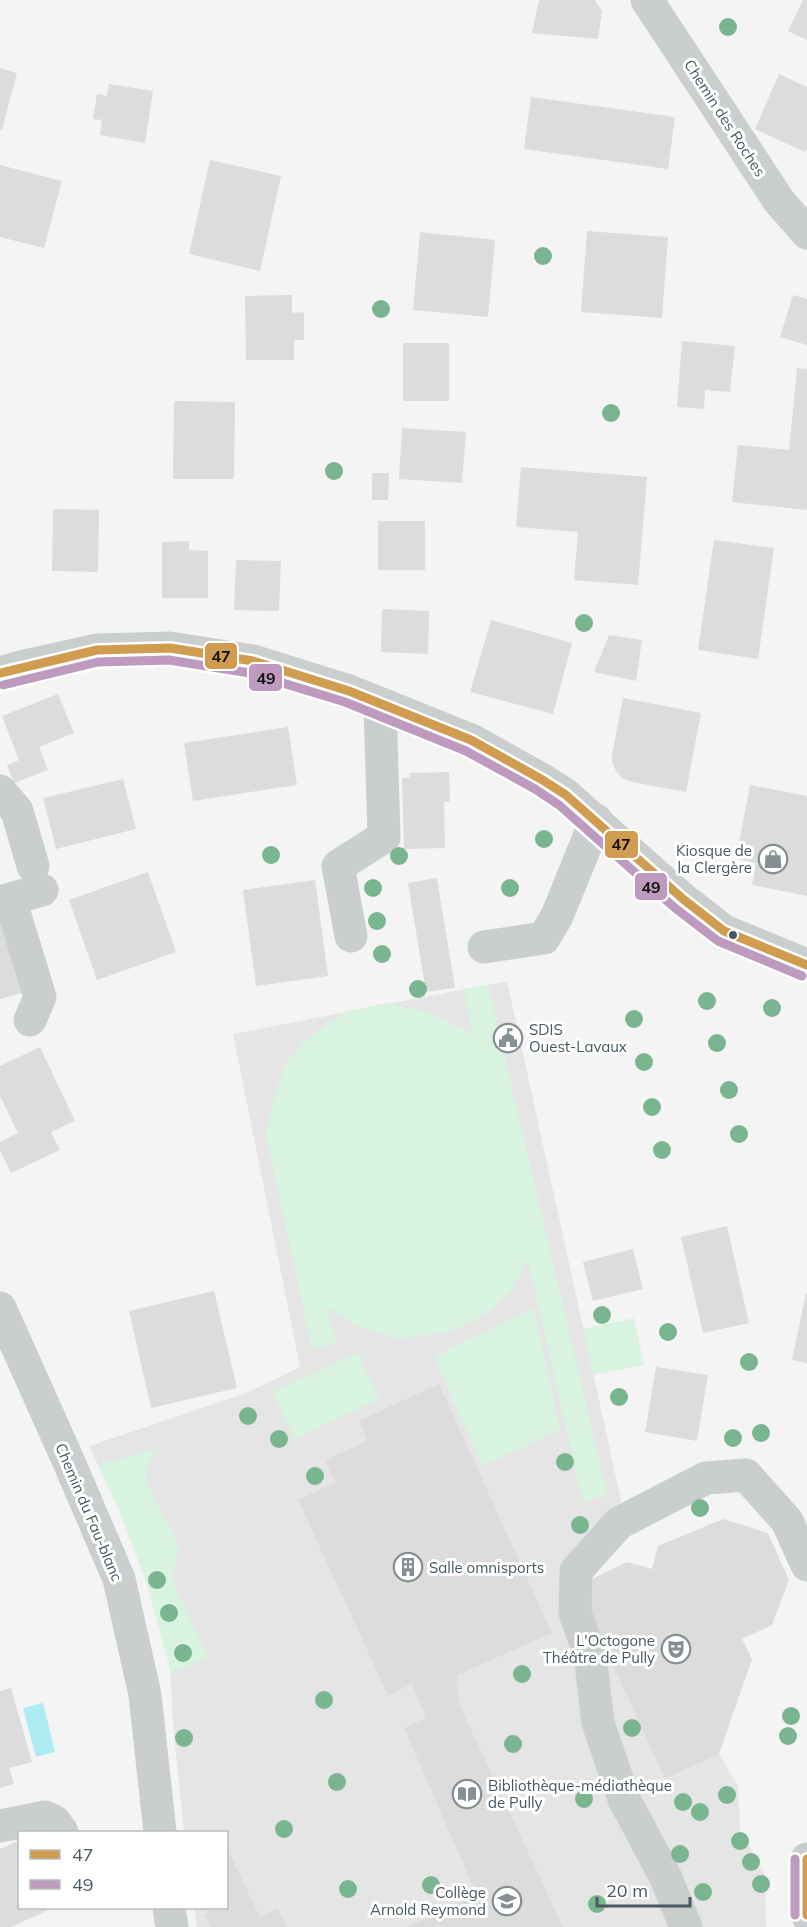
<svg xmlns="http://www.w3.org/2000/svg" width="807" height="1927" viewBox="0 0 807 1927" font-family="Mulish,sans-serif">
<rect width="100%" height="100%" fill="#f4f4f4"/>
<path fill="#e5e5e6" d="M507,981l114,519 -37,103 81,176 54,-25 19,32 2,44 25,44 1,53h-569l-3,-19h32v-76h-42l-11,-107 -3,-59 -24,-85 -27,-72 -30,-63 155,-52 56,-27 -67,-333z"/>
<path fill="#d8f3df" d="M488,984l119,510 -24,8 -55,-242 -17,30 -18,18 -20,14 -27,10 -46,7 -42,-12 -31,-20 9,36 -24,6 -46,-214 4,-24 15,-47 21,-24 42,-29 40,-8 43,10 34,17 8,7 -9,-48z
M534,1308l26,122 -78,36 -48,-110z
M634,1318l10,47 -51,10 -10,-46z
M358,1353l21,46 -84,40 -22,-47z
M154,1449l-9,29 35,69 -9,30 37,81 -37,14 -25,-91 -27,-72 -21,-44z"/>
<path fill="#acecf2" d="M43,1703l12,49 -19,5 -13,-49z"/>
<path fill="#dcdcdd" d="M539,0h56l7,11 -4,28 -66,-6z
M803,0h4v40l-19,-9z
M0,68l17,5 -15,57h-2z
M779,74l28,13v62l-2,3 -50,-23z
M109,84l44,7 -8,52 -45,-8 2,-15 -9,-1 4,-25 10,2z
M531,97l144,20 -7,52 -144,-20z
M210,160l71,16 -21,95 -71,-17z
M0,165l62,16 -18,67 -44,-11z
M587,231l81,6 -6,81 -81,-6z
M420,232l75,8 -7,77 -75,-7z
M292,295v18l12,-1v28h-10v20h-48l-1,-64z
M793,295l14,4v46l-27,-8z
M682,341l53,5 -5,46 -25,-2 -1,19 -27,-2z
M403,343h46v58h-46z
M797,368l10,1v141l-75,-8 6,-57 51,5z
M174,401l61,1 -1,77h-61z
M402,428l64,4 -4,51 -63,-4z
M521,467l126,10 -9,108 -64,-5 4,-48 -62,-5z
M372,473h17l-1,27h-16z
M53,509l46,1 -1,62 -46,-1z
M378,521h47v49h-47z
M714,540l60,8 -16,111 -60,-9z
M189,541v9l19,1v47h-46v-56z
M236,560l45,1 -2,50 -45,-1z
M382,609l47,2 -1,43 -47,-2z
M491,620l81,23 -19,71 -83,-22z
M609,635l33,5 -6,41 -42,-9z
M58,694l16,39 -35,14 9,23 -34,13 -7,-18 12,-5 -17,-44z
M623,698l78,15 -15,79 -54,-10 -10,-4 -6,-7 -4,-10v-6z
M288,727l9,58 -104,16 -9,-58z
M449,772l1,29 -6,1 1,46 -41,1 -2,-71h7l1,-5z
M123,779l13,50 -80,20 -13,-51z
M750,785l57,11v100l-55,-11 4,-22 -20,-4z
M148,872l28,80 -79,28 -28,-80z
M437,878l18,110 -29,4 -18,-109z
M315,880l13,96 -72,10 -13,-96z
M0,908l25,84 -25,7z
M40,1047l35,74 -24,11 9,18 -49,23 -11,-23v-8l18,-9 -18,-37v-30z
M727,1226l22,97 -46,10 -22,-96z
M633,1249l10,40 -50,12 -10,-39z
M214,1291l23,97 -86,20 -22,-97z
M806,1293h1v70l-15,-3z
M656,1367l52,8 -11,66 -52,-9z
M439,1384l113,249 -95,42 2,29 104,223h-156l70,-32 -73,-167 22,-10 -14,-34 -24,11 -90,-195 37,-17 -10,-23 42,-19 -8,-20z
M723,1519l45,14 21,47 -17,45 -30,14 10,20 -33,95 -54,25 -81,-176 6,-23 37,-18 25,7 6,-23z
M11,1688l21,74 -23,6 5,16 -14,4v-97z
M20,1840v68h33l-42,19h-11v-78z
M229,1852l31,65 18,-9 9,19h-77l-6,-12 4,-2 -3,-5h21v-55z"/>
<g fill="none" stroke-linecap="round" stroke-linejoin="round">
<path stroke="#cacecf" stroke-width="33" d="M647,0l132,201 28,32
M0,673l24,-7 73,-16 73,-2 83,13 96,30 122,49 70,39 25,16 117,104 41,32 83,34
M0,791l17,20 16,55
M10,899l30,98 -10,23
M0,902l42,-12
M351,936l-13,-70 46,-29 -4,-133
M484,947l60,-9 13,-22 39,-96
M0,1308l68,152 51,119 26,116 15,137
M0,1826l45,-9 9,4 8,11
M169,1908l3,19
M686,1927l-21,-51 -41,-77 -26,-76 -8,-68 -15,-42 1,-42 43,-48 87,-45 40,-3 41,46 20,44"/>
<path stroke="#c8cdcf" stroke-width="33" d="M807,1859v56"/>
<g stroke="#fff" stroke-width="14">
<path id="bus-1" d="M0,673l97,-23 73,-2 83,13 96,30 122,49 70,39 25,16 117,104 41,32 83,34
M807,1859v56"/>
</g>
<g stroke="#fff" stroke-width="14">
<path id="bus-2" d="M3,685l95,-23 71,-2 81,13 95,29 121,49 69,38 24,16 116,103 43,33 84,35
M795,1859v56"/>
</g>
<use href="#bus-1" stroke="#cf9c50" stroke-width="9"/>
<use href="#bus-2" stroke="#bd9abe" stroke-width="9"/>
</g>
<g fill="#79b690">
<circle cx="728" cy="27" r="9"/>
<circle cx="543" cy="256" r="9"/>
<circle cx="381" cy="309" r="9"/>
<circle cx="611" cy="413" r="9"/>
<circle cx="334" cy="471" r="9"/>
<circle cx="584" cy="623" r="9"/>
<circle cx="544" cy="839" r="9"/>
<circle cx="271" cy="855" r="9"/>
<circle cx="399" cy="856" r="9"/>
<circle cx="373" cy="888" r="9"/>
<circle cx="510" cy="888" r="9"/>
<circle cx="377" cy="921" r="9"/>
<circle cx="382" cy="954" r="9"/>
<circle cx="418" cy="989" r="9"/>
<circle cx="707" cy="1001" r="9"/>
<circle cx="772" cy="1008" r="9"/>
<circle cx="634" cy="1019" r="9"/>
<circle cx="717" cy="1043" r="9"/>
<circle cx="644" cy="1062" r="9"/>
<circle cx="729" cy="1090" r="9"/>
<circle cx="652" cy="1107" r="9"/>
<circle cx="739" cy="1134" r="9"/>
<circle cx="662" cy="1150" r="9"/>
<circle cx="602" cy="1315" r="9"/>
<circle cx="668" cy="1332" r="9"/>
<circle cx="749" cy="1362" r="9"/>
<circle cx="619" cy="1397" r="9"/>
<circle cx="248" cy="1416" r="9"/>
<circle cx="761" cy="1433" r="9"/>
<circle cx="733" cy="1438" r="9"/>
<circle cx="279" cy="1439" r="9"/>
<circle cx="565" cy="1462" r="9"/>
<circle cx="315" cy="1476" r="9"/>
<circle cx="700" cy="1508" r="9"/>
<circle cx="580" cy="1525" r="9"/>
<circle cx="157" cy="1580" r="9"/>
<circle cx="169" cy="1613" r="9"/>
<circle cx="183" cy="1653" r="9"/>
<circle cx="522" cy="1674" r="9"/>
<circle cx="324" cy="1700" r="9"/>
<circle cx="791" cy="1716" r="9"/>
<circle cx="632" cy="1728" r="9"/>
<circle cx="788" cy="1736" r="9"/>
<circle cx="184" cy="1738" r="9"/>
<circle cx="513" cy="1744" r="9"/>
<circle cx="337" cy="1782" r="9"/>
<circle cx="727" cy="1795" r="9"/>
<circle cx="584" cy="1799" r="9"/>
<circle cx="683" cy="1802" r="9"/>
<circle cx="700" cy="1812" r="9"/>
<circle cx="284" cy="1829" r="9"/>
<circle cx="740" cy="1841" r="9"/>
<circle cx="680" cy="1854" r="9"/>
<circle cx="751" cy="1862" r="9"/>
<circle cx="761" cy="1884" r="9"/>
<circle cx="431" cy="1885" r="9"/>
<circle cx="348" cy="1889" r="9"/>
<circle cx="703" cy="1892" r="9"/>
<circle cx="597" cy="1904" r="9"/>
</g>
<defs>
<g id="shop-ring" transform="scale(1.5)"><circle r="9.5" fill="#fff" stroke="#858f94" stroke-width="1.5"/><path d="M-5-2.5h2.3a2.7 3.5 0 0 1 5.4 0H5L5.5 6h-11ZM-1.5-2.5h3a1.5 2.3 0 0 0-3 0Z" fill="#858f94"/></g>
<g id="civic-ring" transform="scale(1.5)"><circle r="9.5" fill="#fff" stroke="#858f94" stroke-width="1.5"/><path d="M-.6-6.5H3V-4.5H.6V-3L4-1V1h2V6H-6V1h2V-1L-.6-3ZM-1.2 2.5V6h2.4V2.5Z" fill="#858f94"/></g>
<g id="building-ring" transform="scale(1.5)"><circle r="9.5" fill="#fff" stroke="#858f94" stroke-width="1.5"/><path d="M-4-6H4V6H1V3H-1V6H-4ZM-2.5-4.3h1.7v1.8h-1.7ZM.8-4.3h1.7v1.8H.8ZM-2.5-1h1.7V.8h-1.7ZM.8-1h1.7V.8H.8Z" fill="#858f94"/></g>
<g id="theatre-ring" transform="scale(1.5)"><circle r="9.5" fill="#fff" stroke="#858f94" stroke-width="1.5"/><path d="M-5-5.5Q0-4 5-5.5V0Q5 5 0 6Q-5 5-5 0ZM-3.3-2.5H-1v1.5H-3.3ZM1-2.5H3.3v1.5H1ZM-2.8 1Q0 5.5 2.8 1Z" fill="#858f94"/></g>
<g id="library-ring" transform="scale(1.5)"><circle r="9.5" fill="#fff" stroke="#858f94" stroke-width="1.5"/><path d="M-6-4Q-3-5.5-.7-3.5V5Q-3 3-6 4ZM6-4Q3-5.5 .7-3.5V5Q3 3 6 4Z" fill="#858f94"/></g>
<g id="school-ring" transform="scale(1.5)"><circle r="9.5" fill="#fff" stroke="#858f94" stroke-width="1.5"/><path d="M0-5L7-2L0 1L-7-2ZM-4 1L0 2.5L4 1V4Q0 6-4 4Z" fill="#858f94"/></g>
</defs>
<g fill-rule="evenodd">
<use href="#shop-ring" x="773" y="859"/>
<use href="#civic-ring" x="508" y="1038"/>
<use href="#building-ring" x="408" y="1567"/>
<use href="#theatre-ring" x="676" y="1649"/>
<use href="#library-ring" x="467" y="1794"/>
<use href="#school-ring" x="507" y="1901"/>
</g>
<circle fill="#495961" stroke="#fff" stroke-width="2" cx="733" cy="935" r="5"/>
<g text-anchor="middle" dominant-baseline="central" stroke-width="6" stroke-linejoin="round" paint-order="stroke">
<g font-size="15" fill="#495961" stroke="#fff">
<text transform="translate(725 118) rotate(57)">Chemin des Roches</text>
<text transform="translate(89 1512) rotate(67)">Chemin du Fau-blanc</text>
</g>
<g font-size="15" fill="#495961" stroke="#fff" text-anchor="end">
<text x="752" y="850">Kiosque de<tspan x="752" dy="17">la Clergère</tspan></text>
<text x="529" y="1029" text-anchor="start">SDIS<tspan x="529" dy="17">Ouest-Lavaux</tspan></text>
<text x="429" y="1567" text-anchor="start">Salle omnisports</text>
<text x="655" y="1640">L'Octogone<tspan x="655" dy="17">Théâtre de Pully</tspan></text>
<text x="488" y="1785" text-anchor="start">Bibliothèque-médiathèque<tspan x="488" dy="17">de Pully</tspan></text>
<text x="486" y="1892">Collège<tspan x="486" dy="17">Arnold Reymond</tspan></text>
</g>
</g>
<g stroke="#fff" stroke-width="2">
<rect x="204" y="642" width="34" height="28" rx="6" fill="#cf9c50"/>
<rect x="248" y="663" width="35" height="29" rx="6" fill="#bd9abe"/>
<rect x="604" y="830" width="35" height="29" rx="6" fill="#cf9c50"/>
<rect x="634" y="872" width="34" height="29" rx="6" fill="#bd9abe"/>
</g>
<g font-size="16" text-anchor="middle" font-weight="bold" fill="#111">
<text x="221" y="662">47</text>
<text x="266" y="684">49</text>
<text x="621" y="850">47</text>
<text x="651" y="893">49</text>
</g>
<rect x="18" y="1831" width="210" height="78" fill="#ffffff" stroke="#b6bdc0" stroke-width="1.5"/>
<rect x="30" y="1850" width="30" height="9" fill="#cf9c50" stroke="#b6bdc0" stroke-width="1.5"/>
<text x="72" y="1861" font-size="18" fill="#495961">47</text>
<rect x="30" y="1880" width="30" height="9" fill="#bd9abe" stroke="#b6bdc0" stroke-width="1.5"/>
<text x="72" y="1891" font-size="18" fill="#495961">49</text>
<path d="M597 1897v9h93v-9" fill="none" stroke="#495961" stroke-width="3"/>
<text x="606" y="1897" font-size="18" fill="#495961" stroke="#ffffff" stroke-width="4.5" paint-order="stroke">20 m</text>
</svg>
